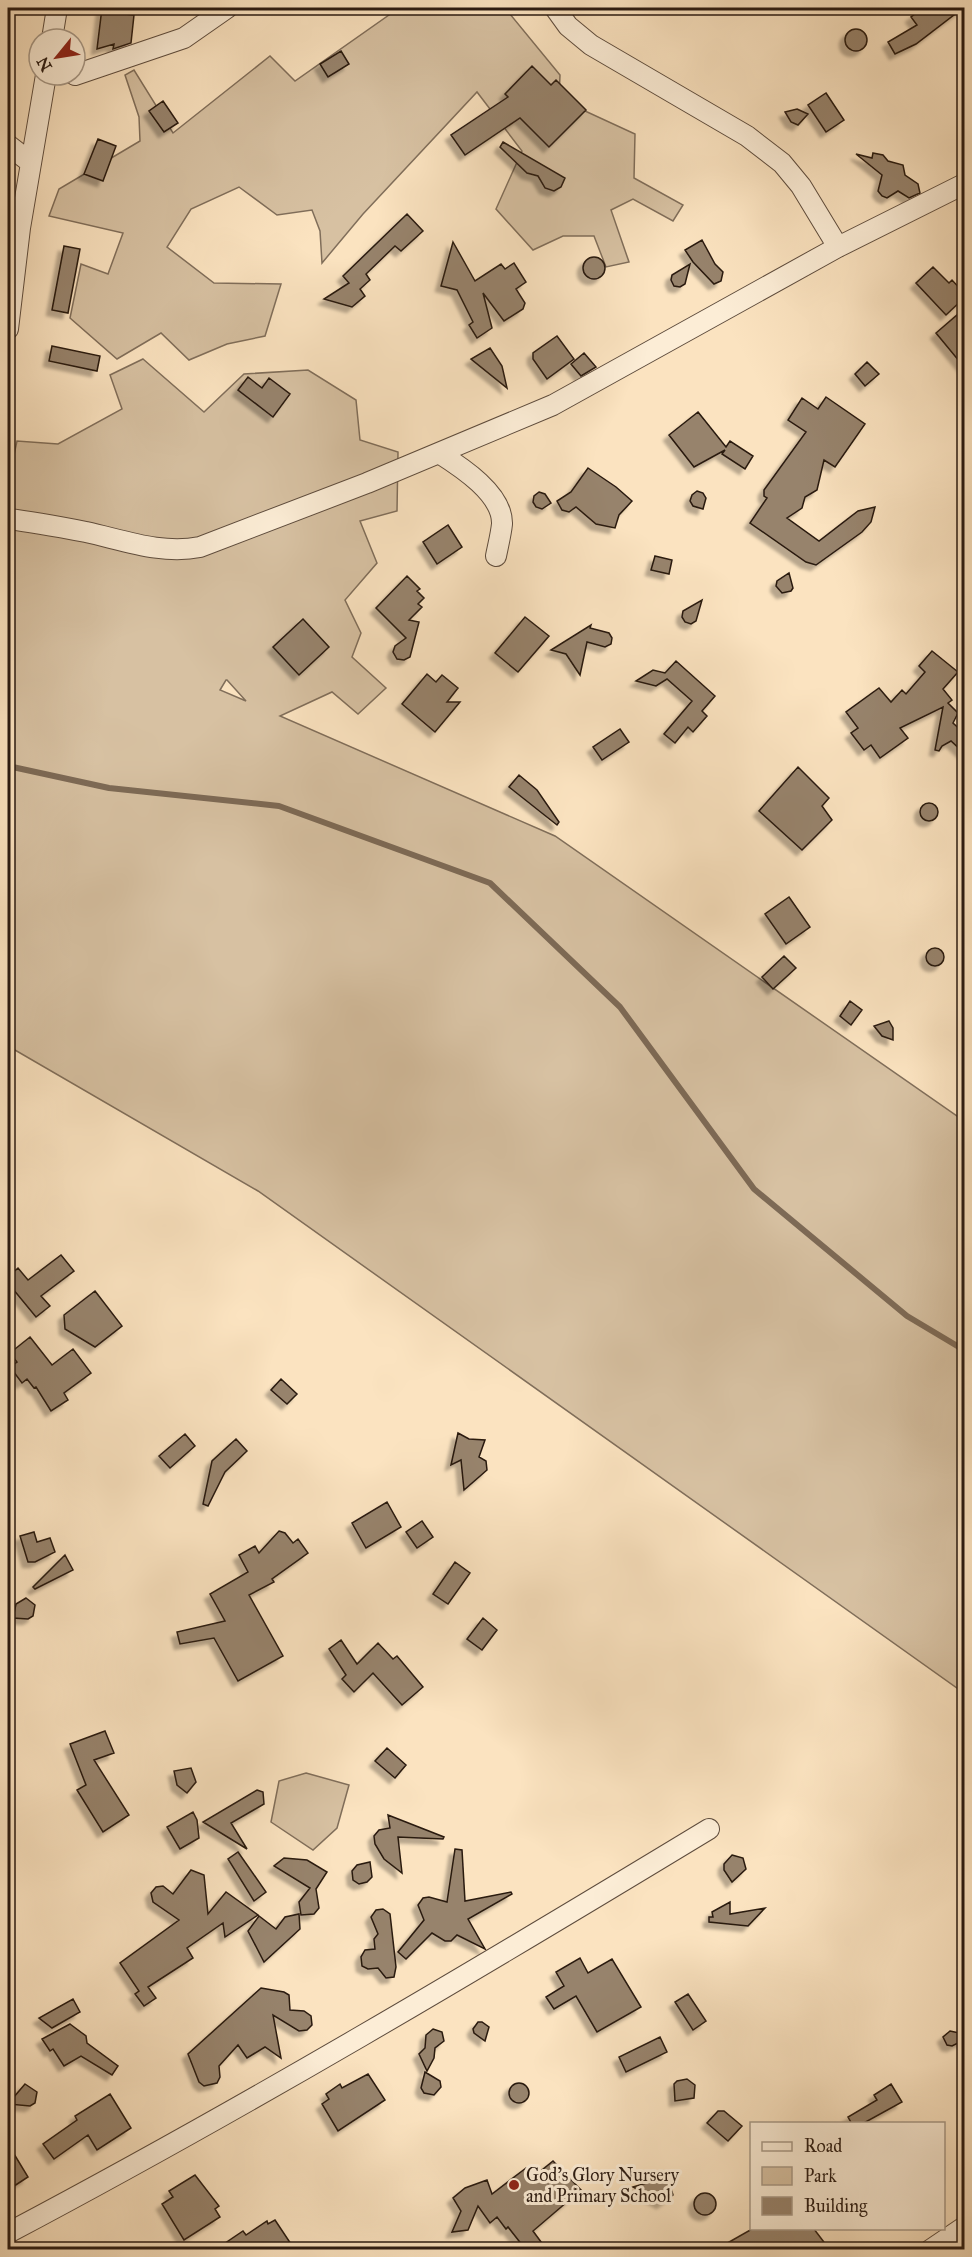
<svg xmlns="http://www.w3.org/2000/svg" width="972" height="2257" viewBox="0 0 972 2257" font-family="'IM FELL Great Primer',serif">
<defs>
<filter id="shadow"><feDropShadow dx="-5.5" dy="5.5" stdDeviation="1.5" flood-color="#0004"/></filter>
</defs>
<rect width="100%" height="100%" fill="#fbe3c0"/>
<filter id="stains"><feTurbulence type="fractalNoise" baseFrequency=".00333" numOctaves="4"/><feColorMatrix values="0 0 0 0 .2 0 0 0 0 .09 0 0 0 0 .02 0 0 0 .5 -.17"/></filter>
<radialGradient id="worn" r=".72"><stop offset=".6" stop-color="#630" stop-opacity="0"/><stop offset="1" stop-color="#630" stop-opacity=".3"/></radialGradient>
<path fill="#d7c1a2" stroke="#806e5a" stroke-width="1.5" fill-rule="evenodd" d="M399,8h106l55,67 -1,24 76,35 -1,44 49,27 -10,16 -40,-22 -22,11 18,52 -23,5 -12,-31h-31l-30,14 -37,-41 26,-58 -45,-59 -114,122 -41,49 -2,-32 -8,-21 -35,5 -38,-28 -48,22 -24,38 47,36 67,1 -16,52 -38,8 -38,16 -28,-27 -44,26 -47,-41 11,-54 27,10 15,-41 -74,-17 10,-27 81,-48 -1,-24 -14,-42 9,-5 39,63 97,-77 25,25z
M143,359l61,53 40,-38 64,-4 48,30 4,40 38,12 -1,59 -37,10 17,42 -32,37 16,33 -9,24 34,31 -28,26 -26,-22 -52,24 275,120 409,285v572l-706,-502 -250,-145v-564l9,-41 41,3 64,-35 -12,-34zM226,680h1l19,21 -26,-11z
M306,1773l43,12 -12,43 -24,22 -42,-28 8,-41z"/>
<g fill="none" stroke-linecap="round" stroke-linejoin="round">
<path stroke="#7d6a56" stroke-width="6" d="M8,766l101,22 170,18 211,77 130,124 134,182 153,127 57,34"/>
</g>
<path fill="#97836c" stroke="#2a1a11" stroke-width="1.5" filter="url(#shadow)" d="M102,8h15l-1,5 18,2 -3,28 -18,6 1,-5 -17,5z
M923,8h40l-47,36 -21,10 -7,-12 29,-17 -6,-8z
M845 40a11 11 0 1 1 22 0a11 11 0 1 1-22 0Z
M341,51l8,13 -21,13 -8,-13z
M532,66l19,19 5,-5 30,30 -37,37 -29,-29 -55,37 -14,-20 57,-38 -3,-3z
M826,93l18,27 -18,12 -18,-27z
M163,101l15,22 -14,9 -15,-21z
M797,109l11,5 -10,11 -7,-3 -6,-10z
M98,139l18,7 -13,35 -19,-7z
M503,142l62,36 -4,9 -7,4 -9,-3 -7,-12 -11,-3 -27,-26z
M873,153l10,2 5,6 15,4 2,10 13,9 2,9 -11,5 -11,-7 -11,7 -5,-2 -4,-5 4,-16 -26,-21 16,4z
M407,214l16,17 -22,20 -6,-5 -29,28 4,6 -10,9 5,7 -13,11 -28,-8 25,-16 -6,-7z
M702,240l13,24 8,8 -2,9 -7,3 -21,-22 -8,-12z
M453,242l22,39 26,-17 4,5 9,-6 12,19 -10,7 9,14 -2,6 -19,12 -21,-28 9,35 -15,10 -8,-13 4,-3 -16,-32 -16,-4z
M64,246l16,3 -12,64 -16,-3z
M583 268a11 11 0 1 1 22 0a11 11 0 1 1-22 0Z
M690,264l-5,20 -5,3 -6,-1 -3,-6 1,-5z
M933,267l16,16 3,-3 12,13v5l-18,17 -30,-32z
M964,309v58l-28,-34z
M557,336l17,23 -27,20 -14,-20v-6z
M52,346l48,10 -3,15 -48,-10z
M490,348l12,18 5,22 -36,-29z
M584,353l12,14 -15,9 -10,-12z
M867,362l12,12 -14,12 -10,-12z
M248,377l14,11 7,-10 21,16 -17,23 -35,-27z
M826,397l39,27 -30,43 -11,-7 -7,30 -12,7 -3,11 -15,10 32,23 39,-30 17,-4 -4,15 -9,10 -46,33 -10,-3 -56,-39 17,-25 -3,-2v-6l42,-58 -18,-12 14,-22 16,11z
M698,412l28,35 4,-6 23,15 -8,13 -23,-15 3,-4 -31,17 -25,-32z
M588,468l28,19 16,14 -13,14 -4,13 -19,-4 -20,-17 -7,5 -7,-2 -5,-9 14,-9z
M697,491l6,2 3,5 -3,11 -10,-3 -3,-5 2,-6z
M539,492l6,2 6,9 -9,6 -6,-2 -3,-5 1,-6z
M448,525l14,22 -25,17 -14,-22z
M655,556l17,4 -3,14 -18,-4z
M789,573l4,15 -2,3 -9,2 -6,-7 1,-5z
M407,576l13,13 -3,2 7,7 -6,6 4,3 -13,13 10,2 -9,35 -6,3 -7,-1 -4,-7 2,-6 11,-8 -30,-30z
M702,600l-6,21 -5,3 -6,-2 -3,-5 1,-6z
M525,617l24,19 -31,36 -23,-19z
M303,619l26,28 -30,28 -26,-28z
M591,625l-1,3 19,5 3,5 -1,6 -6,3 -18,-5 -7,33 -14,-21 -15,-4z
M932,651l26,21 -15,17 9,11 -4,3 10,10 -5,10 11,10v20l-13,-12 -9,5 -3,5 -4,-1 8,-43 -43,21 8,10 -28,20 -9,-13 -7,5 -13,-17 7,-5 -12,-16 33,-24 12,14 11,-12 4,4 19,-22 -6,-6z
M676,661l39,35 -13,15 5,5 -14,16 -5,-5 -13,16 -11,-9 28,-33 -25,-22 -11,7 -20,-5 17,-11 12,3z
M427,674l9,8 6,-7 16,13 -11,14h13l-25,30 -33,-28z
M620,729l9,13 -27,18 -9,-13z
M798,767l31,31 -7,8 10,14 -30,30 -43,-39z
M519,775l18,15 22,32 -2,3 -48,-38z
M920 812a9 9 0 1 1 18 0a9 9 0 1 1-18 0Z
M789,897l21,30 -24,17 -21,-30z
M926 957a9 9 0 1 1 18 0a9 9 0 1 1-18 0Z
M784,956l12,12 -23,21 -11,-12z
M850,1001l12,9 -11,15 -11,-9z
M889,1021l4,7v12l-11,-4 -8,-10z
M61,1255l13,16 -33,25 9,10 -14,11 -28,-34v-6l10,-9 10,12z
M95,1291l27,35 -27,21 -30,-18 -1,-14z
M30,1337l22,28 21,-16 18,24 -27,20 4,7 -17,11 -15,-24 -2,1 -7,-9 -5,4 -12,-16 7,-5 -7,-9z
M281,1379l16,15 -10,10 -16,-14z
M458,1433l11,6 16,1 -6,17 7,4 1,9 -23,20 -3,-30 -10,5z
M185,1434l10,12 -25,22 -11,-12z
M236,1439l11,12 -22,21 -17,34 -5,-2 9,-43z
M387,1502l14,25 -35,21 -14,-25z
M422,1521l11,16 -16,11 -11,-16z
M279,1531l6,2 8,10 5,-4 10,14 -36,26 2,3 -25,13 34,61 -45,25 -24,-43 -34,6 -3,-12 48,-11 -15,-27 38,-22 -9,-17 16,-9 4,7z
M34,1532l3,10 13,-4 5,14 -20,10h-7l-8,-26z
M65,1555l8,15 -38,19 -2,-2z
M455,1562l15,11 -22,31 -15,-10z
M26,1598l9,7 -2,11 -5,3 -15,-1 3,-14z
M483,1618l14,12 -15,20 -15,-11z
M341,1640l16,24 21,-21 15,16 4,-3 26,31 -21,18 -29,-32 -19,19 -12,-13 4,-4 -17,-26z
M105,1731l9,22 -20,7 35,55 -26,17 -26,-42 9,-5 -16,-41z
M387,1748l19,17 -11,13 -20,-17z
M191,1768l5,14 -9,11 -10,-8 -3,-14z
M257,1790l6,2 1,12 -33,19 16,26 -44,-27z
M193,1812l4,8 2,18 -19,11 -13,-22z
M388,1815l56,22 -1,2 -45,-2 4,36 -18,-14 -9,-15 -1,-8 5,-6 11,-2z
M455,1849l7,1 3,51 46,-9 1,2 -44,25 17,30 -28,-14 -6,6h-6l-13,-8 -26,26 -8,-7 26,-32 -6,-15 5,-7 6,-1 18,5z
M238,1852l28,40 -12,9 -26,-42z
M732,1855l11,3 3,11 -14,13 -8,-12v-6z
M284,1858l23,2 20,12 -11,17 3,19 -5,6 -13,1 -2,-13 11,-14 -36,-22z
M370,1862l2,15 -5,5 -8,2 -6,-4 -1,-9 5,-6z
M191,1870l13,5 4,39 18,-22 32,23 -33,22 -2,-14 -36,25 6,10 -45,29 8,11 -12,8 -9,-12 4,-3 -19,-28 59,-43 -26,-18 -2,-9 5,-6 7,-1 10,8z
M730,1902v12l35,-6 -17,18 -39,-4v-5h4l-1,-5z
M383,1909l7,5 6,53 -2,10 -8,1 -8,-10 -10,1 -6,-3 -1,-9 4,-7 10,-1 -1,-10 4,-5 -7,-17 5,-7z
M299,1914l1,15 -36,33 -16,-31 11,-15 17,13 9,-12z
M580,1958l8,15 24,-14 29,48 -44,25 -21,-36 -22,13 -8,-12 18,-11 -8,-14z
M261,1988l23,4 5,3 1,15 14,1 7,5 1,9 -5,5 -8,1 -26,-16 8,43 -16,-11 -18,11 -9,-13 -19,21 1,11 -3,6 -13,3 -5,-4 -11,-28z
M688,1994l18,27 -13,9 -18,-28z
M73,1999l7,13 -28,16 -13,-10z
M478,2022h4l7,5 -4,14 -11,-8 -1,-4z
M70,2024l16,12 1,7 31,23 -6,9 -31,-19 -17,10 -11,-17 -3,2 -8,-12z
M433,2029l9,3 2,9 -9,7 -1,10 -7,13 -8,-17 6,-6 1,-13z
M950,2031l14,3v6l-12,6 -5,-1 -4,-8z
M660,2037l7,15 -41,20 -7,-15z
M425,2072l15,9 1,6 -7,8 -10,-2 -3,-5z
M368,2074l17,26 -47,31 -16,-27 7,-5 -3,-5 14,-10 2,4z
M687,2079l8,6 -1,13 -19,3 -1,-17 3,-3z
M509 2093a10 10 0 1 1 20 0a10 10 0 1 1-20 0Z
M25,2084l12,8 -2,11 -5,3 -22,-2z
M891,2084l11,18 -40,22h-10l-4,-7 29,-17 -3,-5z
M110,2094l21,34 -34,22 -9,-15 -34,24 -11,-15 34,-24 -2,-4z
M718,2111h6l18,15 -14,15 -21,-18z
M8,2144l20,33 -20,13z
M553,2161l28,29 -48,41 14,19h-21l-18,-23 -2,2 -9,-12 -7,6 -12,-17 -10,24 -16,2 9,-21 -8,-13 12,-10 22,-8 5,14 34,-26 6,10z
M195,2175l24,31 -4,3 5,8 -36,23 -22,-36 11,-7 -4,-6z
M660,2179l9,3 4,13 -11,8 -29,-16z
M694 2204a11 11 0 1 1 22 0a11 11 0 1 1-22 0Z
M275,2220l20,30h-80l28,-19 3,4 21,-14 1,3z
M752,2229h62l16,21h-115z"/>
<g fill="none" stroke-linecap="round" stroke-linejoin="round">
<g stroke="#5e4c3d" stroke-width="22">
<path id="minor" d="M555,8l13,18 23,19 156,91 35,27 19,23 37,61
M52,39l5,-31
M75,75l109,-37 43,-30
M8,145l22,17
M8,329l12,-101 26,-153
M439,453c22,14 64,41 63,71 -1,10 -4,22 -6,32
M8,519c26,3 52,8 78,13 37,8 76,23 114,15l167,-64 186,-78 285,-158 126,-63
M8,2233c238,-126 470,-264 701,-404
M930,2250l34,-23"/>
</g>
<use href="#minor" stroke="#fcedd6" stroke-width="20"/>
</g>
<circle fill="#8f2418" stroke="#fcedd6" stroke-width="2" cx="514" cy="2185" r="6"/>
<g text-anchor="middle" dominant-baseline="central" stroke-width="6" stroke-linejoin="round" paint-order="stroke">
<g font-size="18" fill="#2a1a11" stroke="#fcedd6" text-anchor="start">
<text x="526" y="2175">God's Glory Nursery<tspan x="526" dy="21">and Primary School</tspan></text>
</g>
</g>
<rect width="972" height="2257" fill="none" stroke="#fbe3c0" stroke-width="30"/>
<rect x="9" y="9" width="954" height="2239" fill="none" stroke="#2a1a11" stroke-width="3"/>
<rect x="15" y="15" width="942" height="2227" fill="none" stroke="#2a1a11" stroke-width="1.5"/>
<rect x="750" y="2122" width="195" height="108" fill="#fcedd6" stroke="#a89987" stroke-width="1.5"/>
<rect x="762" y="2142" width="30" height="9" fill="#fcedd6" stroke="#a89987" stroke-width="1.5"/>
<text x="804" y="2152" font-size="18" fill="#2a1a11">Road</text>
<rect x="762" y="2167" width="30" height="18" fill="#d7c1a2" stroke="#a89987" stroke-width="1.5"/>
<text x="804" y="2182" font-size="18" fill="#2a1a11">Park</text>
<rect x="762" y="2197" width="30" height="18" fill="#97836c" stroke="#a89987" stroke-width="1.5"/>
<text x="804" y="2212" font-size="18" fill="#2a1a11">Building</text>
<g transform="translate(57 57) rotate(240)"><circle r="28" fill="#fcedd6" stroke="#a89987" stroke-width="1.5"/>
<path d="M0-4.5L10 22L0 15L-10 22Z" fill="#8f2418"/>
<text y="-9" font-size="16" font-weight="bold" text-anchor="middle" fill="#2a1a11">N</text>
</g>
<rect width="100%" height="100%" filter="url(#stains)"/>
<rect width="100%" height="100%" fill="url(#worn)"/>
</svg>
